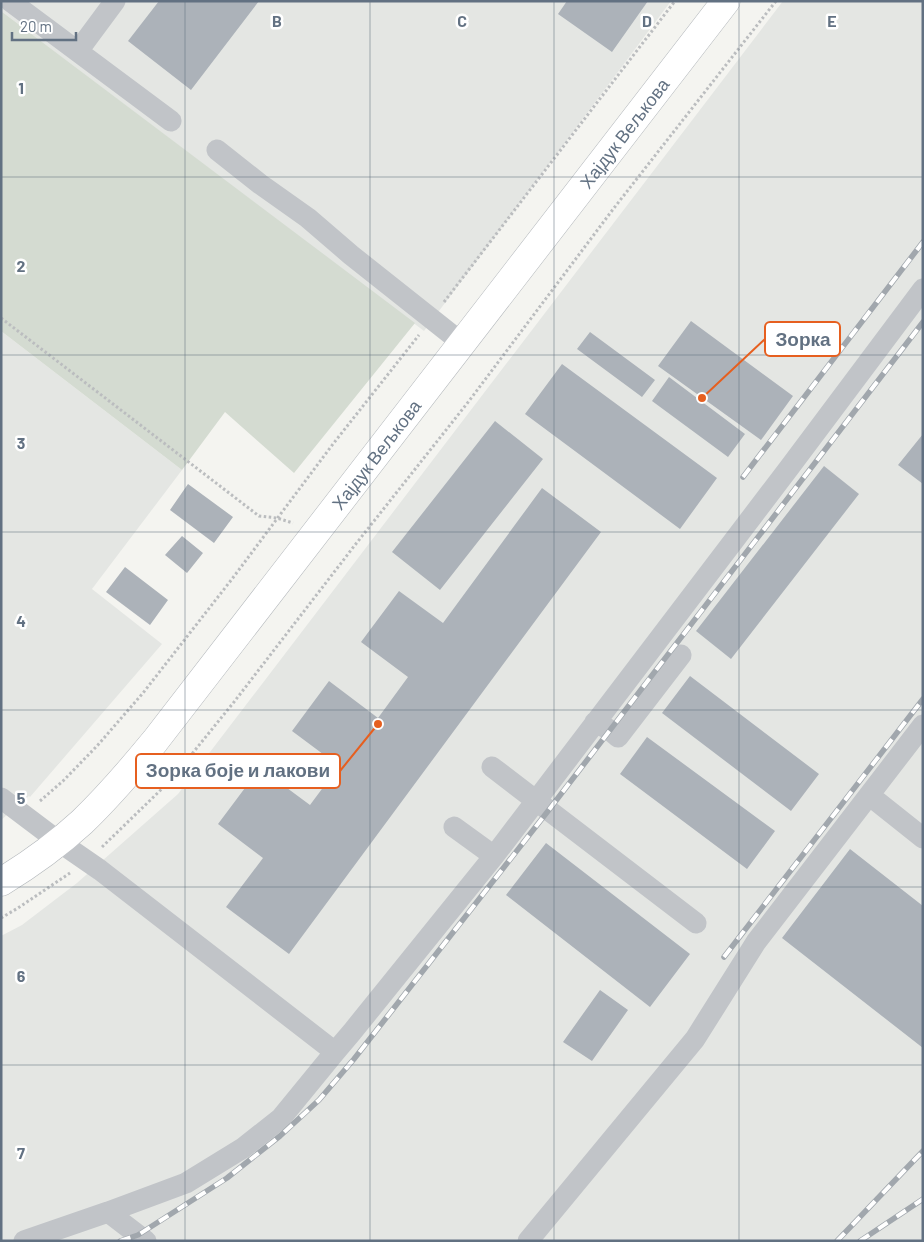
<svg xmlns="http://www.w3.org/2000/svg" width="924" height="1242" viewBox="0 0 924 1242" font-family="Barlow,sans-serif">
<rect width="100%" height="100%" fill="#f4f4f0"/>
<path fill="#e4e6e3" d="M1,1h670l-247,330 -423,-320z
M783,1h140v1240h-922v-305l21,-11 55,-42 101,-89z
M1,331l181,139 -90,119 70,55 -132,153 -1,-1 -28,24z"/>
<path fill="#d4dbd1" d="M1,11l414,312 -121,150 -69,-61 -43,58 -181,-139z"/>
<path fill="#acb2b9" d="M159,1h100l-68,89 -63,-49z
M567,1h81l-36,51 -54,-38z
M691,321l102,75 -32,44 -103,-74z
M590,332l65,48 -13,17 -65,-48z
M562,364l155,114 -37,51 -155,-115z
M669,377l76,57 -17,23 -76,-56z
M495,421l48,38 -103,131 -48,-38z
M923,434v50l-25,-19z
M824,466l35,28 -128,165 -35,-28z
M188,484l45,33 -19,26 -44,-33z
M542,488l59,44 -312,422 -63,-47 37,-49 -45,-34 42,-56 50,37 29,-39 -47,-35 37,-50 49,37 30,-41 -47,-35 38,-51 44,32z
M182,536l21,17 -16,20 -22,-18z
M125,567l43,33 -18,25 -44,-33z
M690,676l129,98 -28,37 -129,-98z
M647,737l128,94 -28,38 -127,-95z
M546,843l144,111 -40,53 -144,-112z
M850,849l73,57v142l-141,-110z
M600,990l28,20 -36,51 -29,-19z"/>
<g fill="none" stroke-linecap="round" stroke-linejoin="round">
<g stroke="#b4b8bc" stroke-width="29">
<g id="major">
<path id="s1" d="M1,882c28,-17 57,-38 81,-60 26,-25 50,-53 73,-81l571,-740"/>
</g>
</g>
<path stroke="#bbbdbf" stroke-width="3" stroke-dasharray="2.5 2.5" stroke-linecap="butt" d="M444,302l231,-301
M1,318l258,198 18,2 16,5
M40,801l23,-20 34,-35 46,-53 89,-114 101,-135 86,-109
M102,847l68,-66 64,-79 121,-157 114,-144 145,-193 162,-207
M1,918l17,-10 52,-35"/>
<path stroke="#c1c4c8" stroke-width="21" d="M10,1l161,120
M78,51l37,-50
M217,150l43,34 48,34 43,37 111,88
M595,722l15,8 8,7 63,-82
M492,767l204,156
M869,795l54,43
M1,798l57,43 42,29 235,182
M454,827l40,29
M108,1212l78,-29 57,-35 38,-30 54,-66 17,-20 142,-176 295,-388 134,-179
M24,1241l84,-29 38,29
M528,1241l167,-202 61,-97 167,-217"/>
<use href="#major" stroke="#fff" stroke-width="28"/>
<g stroke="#a1a7ad" stroke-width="5.5">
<path id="rail" d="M743,477l180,-235
M724,957l199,-258
M120,1241l18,-6 89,-57 53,-42 39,-36 35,-41 194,-248 375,-489
M837,1241l86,-90
M860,1241l63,-42"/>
</g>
<use href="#rail" stroke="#fff" stroke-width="4" stroke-dasharray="11" stroke-linecap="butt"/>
</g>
<path fill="none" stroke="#627182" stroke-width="1" stroke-opacity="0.55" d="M185,1v1240M370,1v1240M554,1v1240M739,1v1240M1,177h922M1,355h922M1,532h922M1,710h922M1,887h922M1,1065h922"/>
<g text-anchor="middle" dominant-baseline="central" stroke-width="5" stroke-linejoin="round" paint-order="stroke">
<g font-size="18" fill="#627182" stroke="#fff">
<text stroke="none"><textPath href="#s1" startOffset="978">Хајдук Вељкова</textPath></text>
<text stroke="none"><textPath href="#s1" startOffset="572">Хајдук Вељкова</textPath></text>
</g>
</g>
<g font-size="16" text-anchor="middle" font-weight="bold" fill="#627182" stroke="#fff" stroke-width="5" stroke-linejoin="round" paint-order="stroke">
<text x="277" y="27">B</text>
<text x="462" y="27">C</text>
<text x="647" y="27">D</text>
<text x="832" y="27">E</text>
<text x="21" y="94">1</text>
<text x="21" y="272">2</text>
<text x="21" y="449">3</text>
<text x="21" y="627">4</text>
<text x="21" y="804">5</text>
<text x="21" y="982">6</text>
<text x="21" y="1159">7</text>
</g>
<path fill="none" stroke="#e65f1f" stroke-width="2" d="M702 398L765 339M378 724L340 771"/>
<g fill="#e65f1f" stroke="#fff" stroke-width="2">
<circle cx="702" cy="398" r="5"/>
<circle cx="378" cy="724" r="5"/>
</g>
<g fill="#fff" stroke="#e65f1f" stroke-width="2">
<rect x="765" y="322" width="75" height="34" rx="5"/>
<rect x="136" y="754" width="204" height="34" rx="5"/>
</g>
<g font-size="19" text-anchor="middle" font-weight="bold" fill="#627182">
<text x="803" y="346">Зорка</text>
<text x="238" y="777">Зорка боје и лакови</text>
</g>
<rect width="924" height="1242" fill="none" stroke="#627182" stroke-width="5"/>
<path d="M12 32v8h64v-8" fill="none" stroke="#627182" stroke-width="2.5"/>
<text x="20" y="32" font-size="15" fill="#627182" stroke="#ffffff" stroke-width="4" paint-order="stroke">20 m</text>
</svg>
